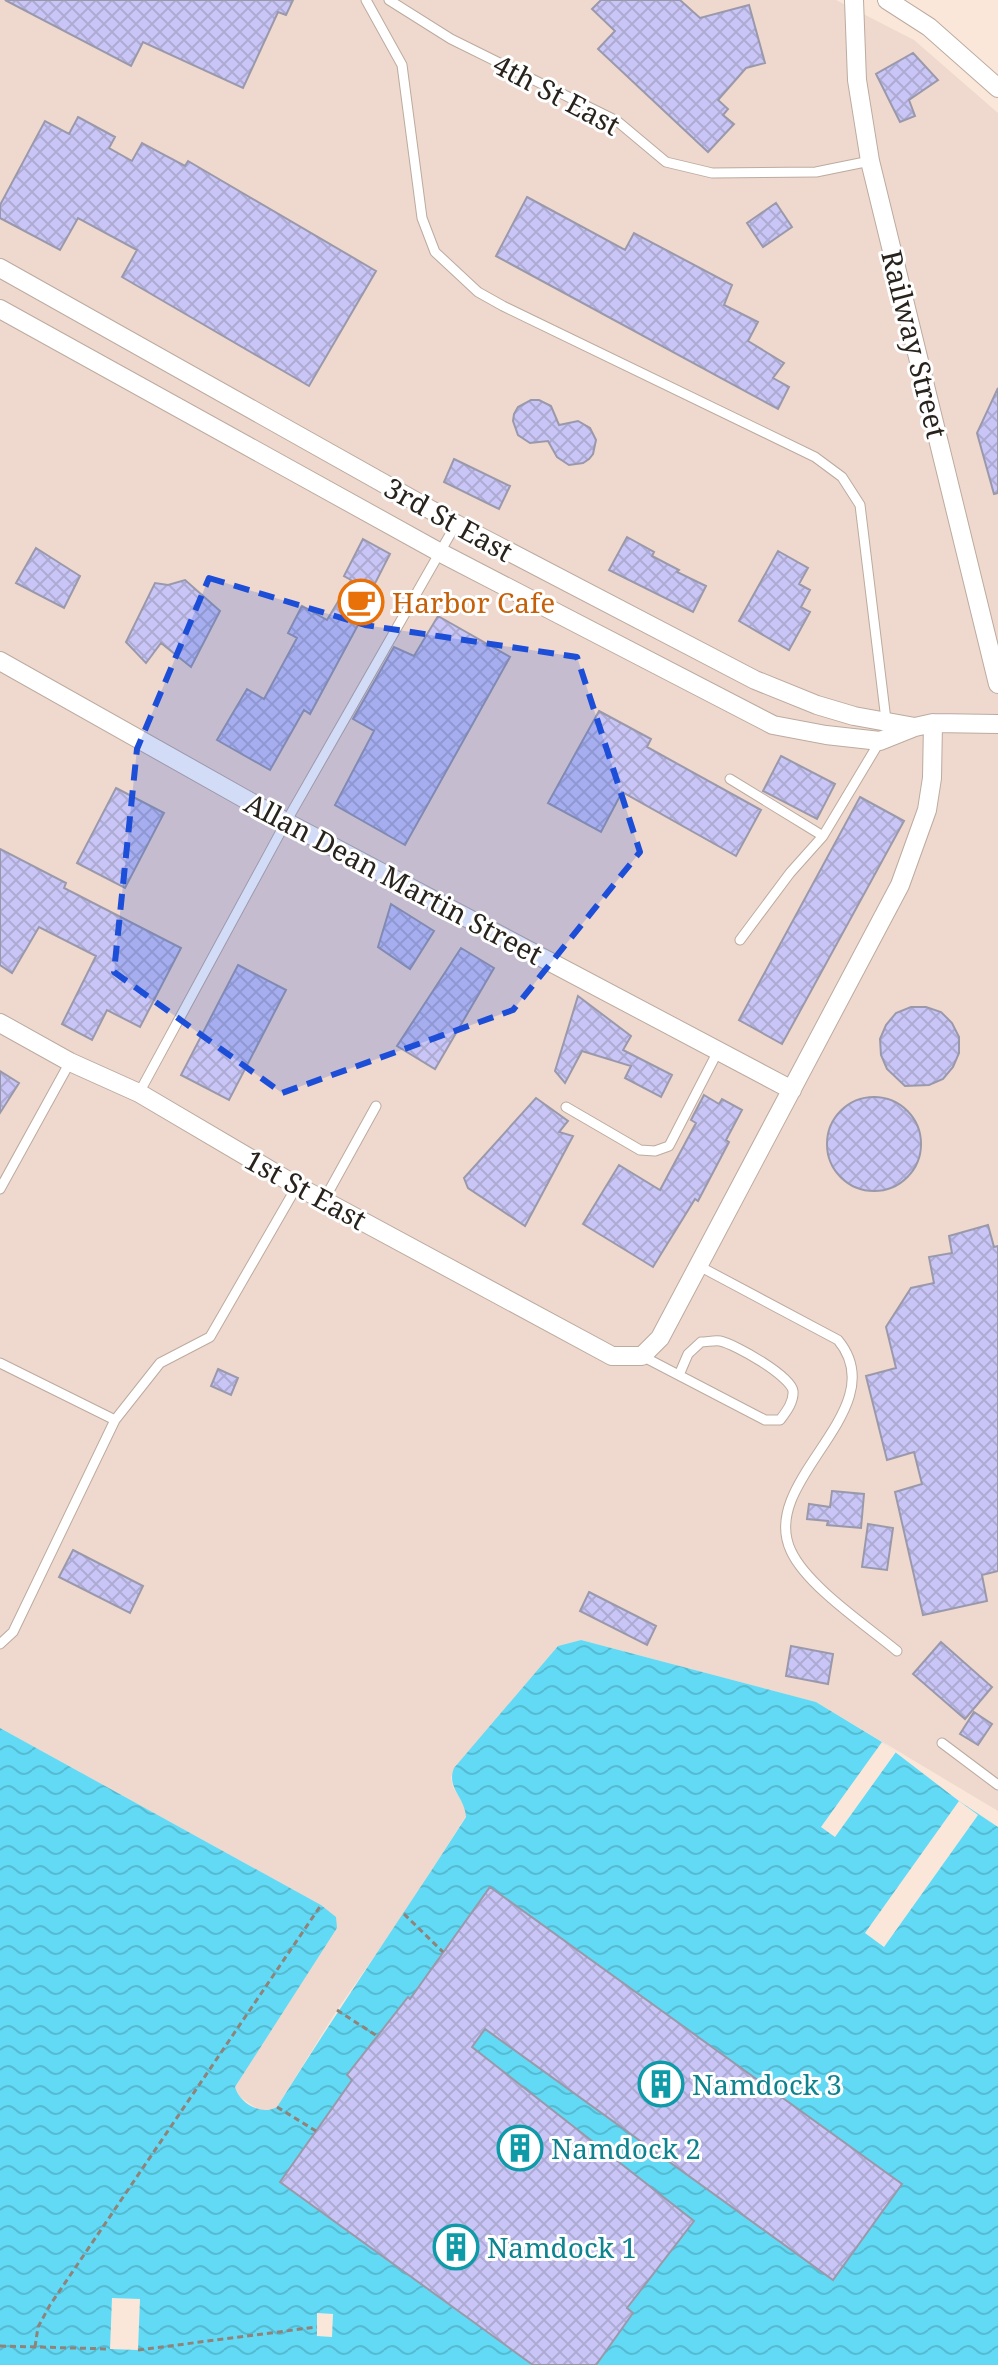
<svg xmlns="http://www.w3.org/2000/svg" width="998" height="2365" viewBox="0 0 998 2365" font-family="'Noto Serif',serif">
<defs>
<pattern id="water-waves" width="16" height="10" patternUnits="userSpaceOnUse" patternTransform="scale(2)"><rect width="16" height="10" fill="#62daf6"/><path d="M0 5q4-4 8 0t8 0" fill="none" stroke="#55bbd2"/></pattern>
<pattern id="building-cross-hatch" width="8" height="8" patternUnits="userSpaceOnUse" patternTransform="scale(2)"><rect width="8" height="8" fill="#c9c6f7"/><path d="M0 0l8 8M0 8l8-8" fill="none" stroke="#adaad3"/></pattern>
</defs>
<rect width="100%" height="100%" fill="#fae7da"/>
<path fill="#efd8cd" d="M0,0h836l78,40 84,73v1698l-182,-109 -235,-62 -23,6 -107,131 2,10 13,22v7l-62,98 -67,96 -60,97 -8,5h-7l-22,-15 -5,-10 11,-18 75,-164 -321,-177z"/>
<path fill="url(#water-waves)" d="M581,1640l235,62 66,40 77,59 39,26v538h-998v-637l321,177 15,12 1,11 -102,159c5,17 27,29 42,20 61,-98 127,-193 189,-290 -1,-20 -20,-29 -12,-49l104,-122z"/>
<path fill="#fae7da" d="M882,1742l14,10 -61,85 -14,-10z
M959,1801l19,14 -94,132 -19,-14z
M112,2298l28,1 -2,51 -28,-1z
M317,2313l16,1 -1,23 -15,-1z"/>
<path fill="url(#building-cross-hatch)" stroke="#9a99ab" stroke-width="2" d="M5,0h288l-7,15 -8,-3 -35,76 -100,-46 -12,24z
M601,0h79l20,18 49,-13 16,58 -19,5 -28,32 10,9 -5,6 11,9 -26,28 -110,-103 17,-18 -23,-22z
M913,53l25,27 -29,20 6,16 -15,6 -24,-48z
M78,117l37,20 -6,11 23,13 10,-18 43,23 3,-5 188,110 -67,115 -187,-109 15,-27 -59,-32 -18,32 -60,-32v-13l45,-84 24,13z
M527,197l98,53 9,-17 98,52 -8,20 34,17 -10,19 36,22 -11,15 16,9 -11,22 -282,-153z
M776,203l16,24 -29,20 -16,-24z
M998,388v105l-4,1 -17,-61z
M531,400h8l12,6 8,19 19,-4 12,7 6,12 -3,14 -4,5 -6,4 -14,2 -12,-8 -9,-16 -18,2 -12,-8 -5,-14 1,-7 4,-7z
M454,459l56,27 -11,23 -55,-27z
M627,537l27,15 -2,4 27,14 -2,2 29,14 -13,26 -84,-42z
M363,539l27,15 -22,43 4,2 -62,115 -6,-4 -34,60 -53,-30 30,-51 17,10 33,-61 -9,-5 14,-27 25,14 24,-40 -7,-4z
M36,548l44,28 -16,32 -48,-25z
M778,551l30,17 -9,16 11,6 -9,17 9,5 -21,38 -50,-29z
M185,580l35,31 -29,56 -30,-24 -15,20 -20,-21 29,-59 13,2z
M438,616l72,41 -105,188 -70,-40 39,-74 -21,-12 41,-72 20,9z
M599,711l52,28 -4,8 114,63 -25,46 -114,-64 -21,40 -53,-29z
M781,756l54,28 -18,35 -54,-28z
M116,788l48,25 -39,75 -48,-25z
M860,797l44,24 -122,223 -43,-24z
M0,849l66,34 -2,5 117,60 -41,79 -33,-17 -15,30 -30,-16 34,-68 -57,-29 -27,46 -12,-8z
M391,904l43,27 -24,38 -32,-22z
M461,948l33,20 -59,101 -38,-23z
M238,965l48,25 -57,110 -48,-25z
M578,996l53,40 -8,14 49,25 -11,22 -36,-19 6,-12 -49,-15 -17,32 -10,-12z
M911,1007h15l15,5 11,11 7,14v16l-6,14 -10,12 -14,6 -24,1 -18,-17 -6,-14 -1,-16 6,-14 10,-12z
M0,1071l19,12 -19,30z
M704,1095l15,9 3,-5 20,11 -16,30 3,2 -31,59 -3,-2 -42,68 -70,-43 36,-59 41,25 36,-67 -5,-3z
M827 1144a47 47 0 1 1 94 0a47 47 0 1 1-94 0Z
M536,1098l32,23 -9,11 14,4 -48,90 -57,-38 -4,-10z
M988,1225l6,22 4,-1v325l-16,4 5,26 -64,14 -28,-123 27,-8 -8,-32 -27,8 -21,-84 30,-8 -10,-41 25,-39 23,-5 -5,-26 23,-4 -3,-17z
M218,1369l20,9 -7,17 -20,-9z
M832,1491l32,3 -3,34 -34,-3 1,-4 -21,-2 2,-15 21,3z
M868,1524l25,4 -6,42 -25,-3z
M73,1550l70,36 -13,27 -71,-36z
M589,1592l67,34 -9,19 -67,-34z
M941,1642l51,45 -27,32 -52,-45z
M791,1646l42,8 -5,30 -42,-8z
M974,1712l18,12 -14,21 -18,-11z
M490,1887l412,297 -69,96 -348,-251 -13,18 222,174 -67,87 6,5 -37,52h-63l-253,-183 72,-102 -5,-5 61,-78 2,2z"/>
<g fill="none" stroke-linecap="round" stroke-linejoin="round">
<g stroke="#bcab9f" stroke-width="11">
<path id="lane" d="M366,0l36,65 20,153 13,34 43,40 25,14 312,151 27,20 18,28 26,215
M389,0l62,39 166,82 49,41 46,11 104,-1 54,-11
M730,779l93,57
M740,940l50,-67 33,-37 57,-95
M139,1093l147,-271 170,-298
M566,1107l74,43 15,1 14,-5 49,-95
M0,1189l70,-127
M324,1200l52,-94
M699,1266l139,74c58,70 -81,140 -47,211 16,35 76,75 106,100
M642,1356l123,64h15c6,-8 14,-18 13,-29 -2,-15 -58,-47 -73,-50 -5,-1 -13,1 -19,1l-13,12 -9,21
M0,1363l115,57
M0,1644l13,-12 102,-212 45,-57 50,-26 87,-151
M942,1743l56,42"/>
</g>
<g stroke="#bcab9f" stroke-width="20">
<path id="street" d="M854,0l3,80 13,81 128,523
M887,0l42,27 69,61
M0,268l456,256 299,156 62,25 37,11 61,11
M0,309l439,243 334,173 53,10 54,6 35,-14 18,-4 65,1
M0,661l286,161 506,268
M0,1023l70,39 69,31 158,93 315,170h30l18,-18 240,-453 27,-75 5,-32 1,-55"/>
</g>
<path stroke="#8f837a" stroke-width="3" stroke-dasharray="6 4" stroke-linecap="butt" d="M404,1914l39,38
M337,2010l40,26
M277,2107l39,24
M0,2346l110,3
M35,2347l3,-20 12,-22 271,-400
M138,2350l179,-23"/>
<use href="#lane" stroke="#fff" stroke-width="9"/>
<use href="#street" stroke="#fff" stroke-width="18"/>
</g>
<path fill="#1d4ed8" fill-opacity="0.2" stroke="#1d4ed8" stroke-width="6" stroke-dasharray="16 10" stroke-linejoin="round" d="M209,578l156,47 212,32 63,195 -127,158 -231,83 -168,-121 23,-223z"/>
<defs>
<g id="cafe-ring" transform="scale(2.3)"><circle r="9.5" fill="#fff" stroke="#e8710a" stroke-width="1.5"/><path d="M-5.5-4.5H6V0H3Q3 3.5 0 3.5H-2.5Q-5.5 3.5-5.5 0ZM3-3.2v2h1.7v-2ZM-6 4.5H4V6H-6Z" fill="#e8710a"/></g>
<g id="building-ring" transform="scale(2.3)"><circle r="9.5" fill="#fff" stroke="#0f9aa8" stroke-width="1.5"/><path d="M-4-6H4V6H1V3H-1V6H-4ZM-2.5-4.3h1.7v1.8h-1.7ZM.8-4.3h1.7v1.8H.8ZM-2.5-1h1.7V.8h-1.7ZM.8-1h1.7V.8H.8Z" fill="#0f9aa8"/></g>
</defs>
<g fill-rule="evenodd">
<use href="#cafe-ring" x="361" y="602"/>
<use href="#building-ring" x="661" y="2084"/>
<use href="#building-ring" x="520" y="2148"/>
<use href="#building-ring" x="456" y="2247"/>
</g>
<g text-anchor="middle" dominant-baseline="central" stroke-width="6" stroke-linejoin="round" paint-order="stroke">
<g font-size="28" fill="#29231e" stroke="#fff">
<text transform="translate(557 94) rotate(28)">4th St East</text>
<text transform="translate(915 344) rotate(76)">Railway Street</text>
<text transform="translate(449 519) rotate(29)">3rd St East</text>
<text transform="translate(394 878) rotate(28)">Allan Dean Martin Street</text>
<text transform="translate(306 1189) rotate(29)">1st St East</text>
</g>
<g font-size="28" fill="#c56008" stroke="#fff" text-anchor="start">
<text x="392" y="602">Harbor Cafe</text>
</g>
<g font-size="28" fill="#0d838f" stroke="#fff" text-anchor="start">
<text x="692" y="2084">Namdock 3</text>
<text x="551" y="2148">Namdock 2</text>
<text x="487" y="2247">Namdock 1</text>
</g>
</g>
</svg>
